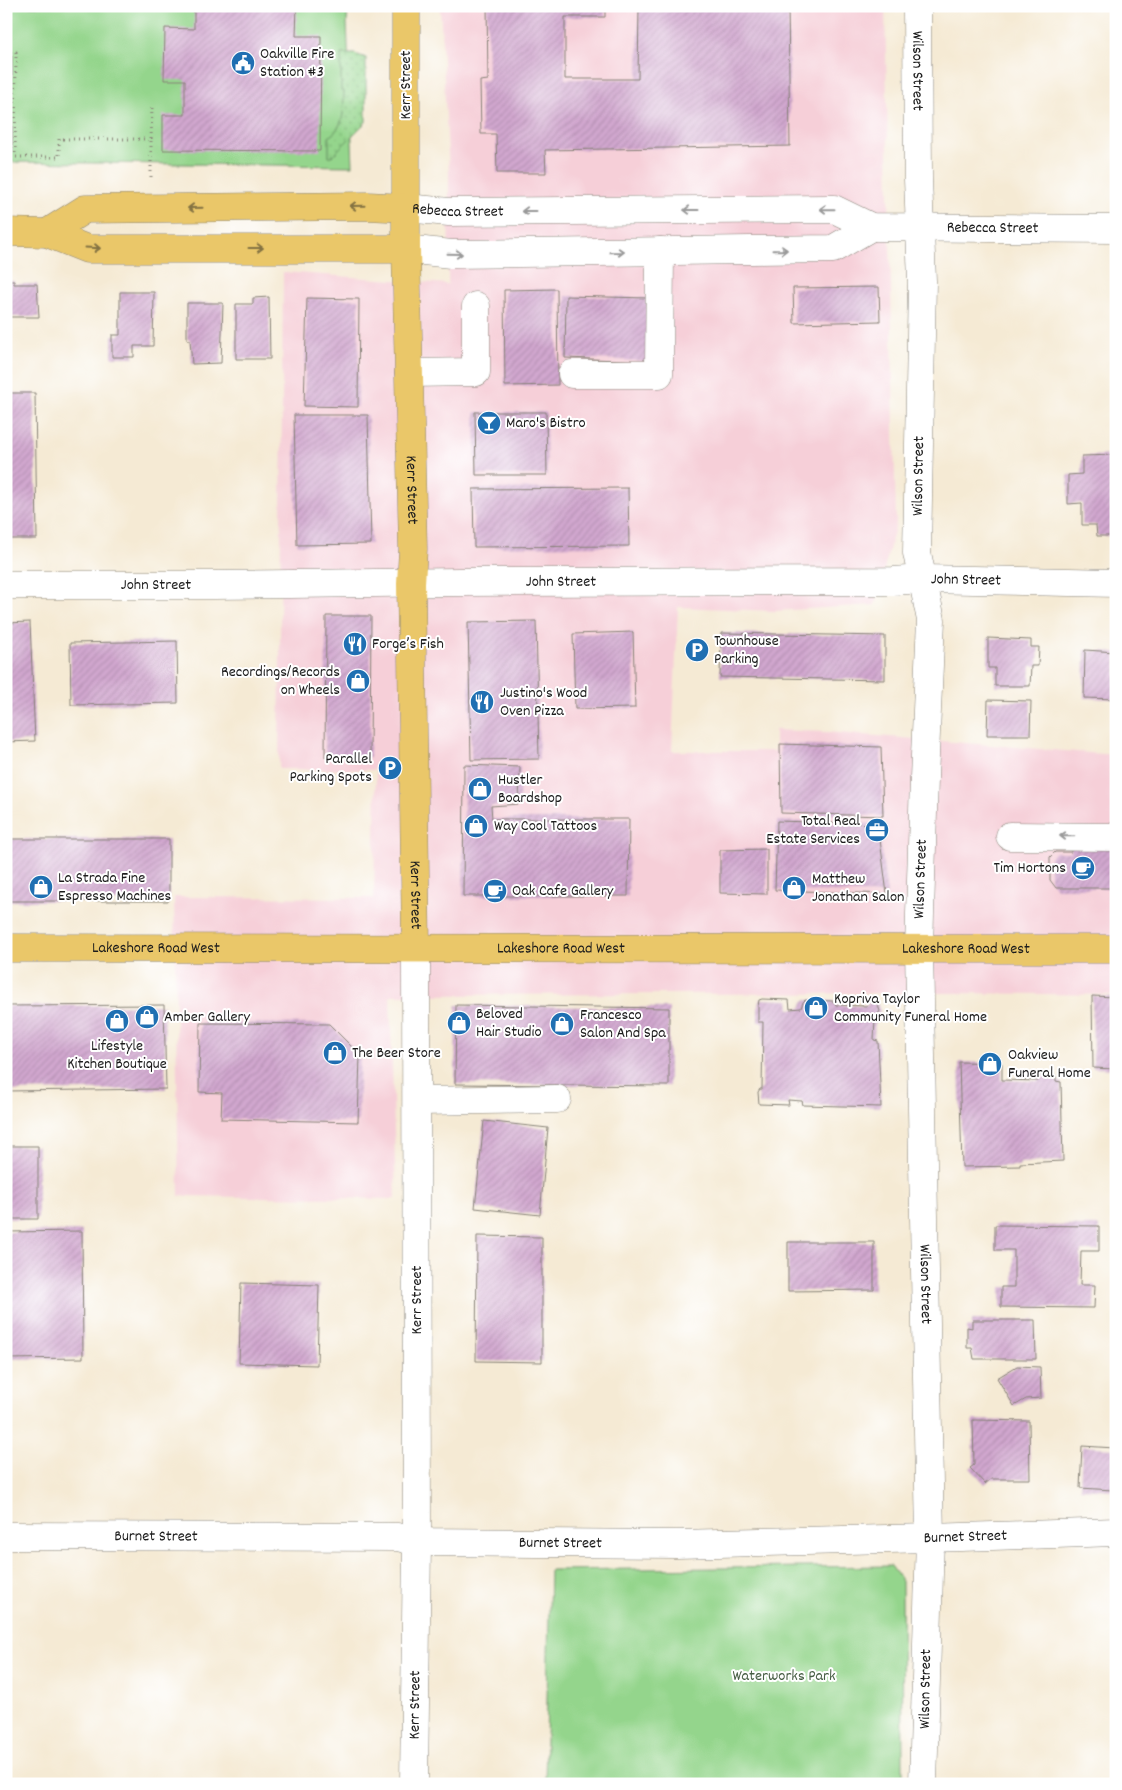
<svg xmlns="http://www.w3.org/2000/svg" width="1122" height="1790" viewBox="0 0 1122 1790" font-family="Dekko,sans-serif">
<defs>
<pattern id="garden-dots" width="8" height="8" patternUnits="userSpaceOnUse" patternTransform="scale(1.25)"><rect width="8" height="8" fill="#94d58c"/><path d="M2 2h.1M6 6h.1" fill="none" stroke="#7fb678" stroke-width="1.8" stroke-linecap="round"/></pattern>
<pattern id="building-hatch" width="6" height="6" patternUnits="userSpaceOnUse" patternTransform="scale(1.25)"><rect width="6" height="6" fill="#d1a7cf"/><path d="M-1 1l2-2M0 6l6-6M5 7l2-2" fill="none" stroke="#b38fb1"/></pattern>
</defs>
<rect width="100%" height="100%" fill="#fff"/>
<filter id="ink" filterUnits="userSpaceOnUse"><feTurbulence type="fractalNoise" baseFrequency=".02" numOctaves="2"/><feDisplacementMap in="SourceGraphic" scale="10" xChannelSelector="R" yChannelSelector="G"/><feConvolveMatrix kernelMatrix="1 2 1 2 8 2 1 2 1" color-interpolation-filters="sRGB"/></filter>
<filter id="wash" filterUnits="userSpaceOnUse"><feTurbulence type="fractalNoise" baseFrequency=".0096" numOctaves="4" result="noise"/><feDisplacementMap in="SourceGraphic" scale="20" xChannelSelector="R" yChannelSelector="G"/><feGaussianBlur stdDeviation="1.12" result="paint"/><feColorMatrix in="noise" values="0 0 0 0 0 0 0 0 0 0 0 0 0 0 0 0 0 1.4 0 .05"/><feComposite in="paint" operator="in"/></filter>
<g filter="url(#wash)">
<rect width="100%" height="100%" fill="#f5ead4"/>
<path fill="#f6cfd8" d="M440,6h445l11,517 -21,82 -101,6 -96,-4 -6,144h103v-21l51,2 290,23v240l-162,-2 -564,2 6,204 -217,-3 -5,-299 200,1 2,-128 -97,-1 4,-497 165,12 1,-112z"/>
<path fill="#94d58c" stroke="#587854" d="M6,6h342l-1,16 6,144 -347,-4z
M891,1566l11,15 1,193 -2,10h-356l5,-214z"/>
<path fill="url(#garden-dots)" stroke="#587854" d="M341,54h14l11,4v64l-35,35h-2v-20c17,-13 14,-26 15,-46h-3z"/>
<g id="blocks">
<path fill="url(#building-hatch)" d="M194,6h103l-1,30h25l-1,115 -157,-1v-35h22v-35h-21l1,-52 29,1z
M487,6h118v11h-40v62h73l1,-73h149l2,140 -245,4 1,23h-49l-1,-39h-15l-1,-53 8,-1z
M6,56h6v95h-6z
M6,281h8v3h23l2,33h-33z
M879,287l1,34 -86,2 -1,-35z
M557,289l1,96 -53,1 -1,-96z
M120,292h34l-1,54h-19v11h-22v-22h8z
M566,296l82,2 -2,63 -81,-3z
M269,297l1,62h-34v-55h17v-6z
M307,298l52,1 -1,108 -54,-1z
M187,303h36l-2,60 -29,1 -2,-24 -3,-1z
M6,393h29l2,146h-31z
M475,412h71l1,63h-71z
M294,415h74l3,129 -74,1z
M1116,455v81h-19l-1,-11h-14v-22l-14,1v-29l14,-1v-18z
M628,488l1,58 -155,1 -1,-58z
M326,616h45l-1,141h-45z
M536,621l3,138 -68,1 -3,-138z
M30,622l5,119 -29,1v-119z
M633,632l2,76 -60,1 -2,-75z
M721,633l164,3v44l-165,-3z
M988,638l43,2v7h8l-1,19h-7l-1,20h-35v-18h-7z
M177,641l1,62 -107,2 -1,-62z
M1085,650l31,2v47l-32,-1z
M988,700l43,1 -1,34h-43z
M780,744l101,3 2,69 -102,-3z
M464,765l56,2 -1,37 -28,2 1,13h137l-1,77h-165z
M777,821l101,3 9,70 -112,-4z
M6,839h163v62h-163z
M1071,845h45v43h-60l-6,-8v-23l5,-5h16z
M767,849v45l-47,-1v-43z
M1092,996l24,1v72l-23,-1z
M762,999l27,1 1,9 11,-1 2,-6 2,-2 28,1 3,4 31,1 2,-5 8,2 3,8 -5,7 -1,22 4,1 3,66 -78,-2 -1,-4 -14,-1 1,5 -30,-1 -1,-12 2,-3h2l1,-67h-5v-16l1,-6z
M164,1005l2,84 -160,2v-85z
M456,1005l213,3v78l-214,-2z
M200,1023l129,1 31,31 -2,67 -137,-3 1,-26 -23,-1z
M959,1062l43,1v17l36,1v-6l18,1v5l5,1 2,79 -43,2v3l-58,1z
M484,1121l64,7 -8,87 -65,-7z
M6,1146h32v73h-32z
M995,1225l104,1v25h-18l-1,34h15l-1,23 -93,-1v-20h13v-37h-19z
M82,1231l1,127 -77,1v-127z
M477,1236l65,1v125l-66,-1z
M788,1242h86v48l-86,1z
M241,1283l78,2 -2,80 -78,-2z
M972,1320h63l1,39h-62l-2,-11h-5v-21l5,1z
M1017,1366l23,1 1,31 -15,1 -12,7 -17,-28z
M973,1420l56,1 1,58h-39l-6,5 -15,-16 4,-3z
M1082,1446l33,2 -2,42 -33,-2z"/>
</g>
</g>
<g filter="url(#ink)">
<use href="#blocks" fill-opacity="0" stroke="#888378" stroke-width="1"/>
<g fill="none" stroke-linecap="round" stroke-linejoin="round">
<g stroke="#888378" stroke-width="29">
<g id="minor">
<path id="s1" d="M917,6l1,173 4,102 -5,272 14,67 -7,158 -5,170 11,590 -7,246"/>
<path id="s2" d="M406,208l43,4 385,-3 37,18 245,2"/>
<path d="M406,249l45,5 382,-5 38,-22"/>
<path d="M409,373l67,-1v-66"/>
<path d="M572,374h87l1,-123"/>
<path id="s3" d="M6,585h208l246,-3 433,-1 30,-2 193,4"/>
<path d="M1010,836l106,1"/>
<path d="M417,1101l140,-2"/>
<path id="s4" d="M6,1536l392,1 19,5 260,2 253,-6 186,-6"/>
<path id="s5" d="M414,1784l3,-242 -1,-594"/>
</g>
</g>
<g stroke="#888378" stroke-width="29">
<g id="major">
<path id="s6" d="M406,6v243l7,300 -2,34 5,365"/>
<path d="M6,232l41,1 40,16h319"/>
<path d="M47,233l38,-24 283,-3 38,2"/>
<path id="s7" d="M6,948l1110,1"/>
</g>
</g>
<path stroke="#888378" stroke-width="3" stroke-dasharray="1 4" stroke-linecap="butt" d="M6,53l10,-1 -1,105
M151,139l1,-32
M6,157h53v-18h92v41"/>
<use href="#minor" stroke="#fff" stroke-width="28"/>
<use href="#major" stroke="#eac769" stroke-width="28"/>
</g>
<defs><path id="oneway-shaft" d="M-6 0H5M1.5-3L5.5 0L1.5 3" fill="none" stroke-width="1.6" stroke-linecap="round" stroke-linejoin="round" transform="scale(1.25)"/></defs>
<g stroke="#837242">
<use href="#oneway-shaft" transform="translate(357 206) rotate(179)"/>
<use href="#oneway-shaft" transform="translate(195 208) rotate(179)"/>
<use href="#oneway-shaft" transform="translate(93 248) rotate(3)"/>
<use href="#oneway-shaft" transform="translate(256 248)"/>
</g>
<g stroke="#999">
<use href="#oneway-shaft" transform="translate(827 209) rotate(-179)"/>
<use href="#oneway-shaft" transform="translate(691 210) rotate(180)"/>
<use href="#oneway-shaft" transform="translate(529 211) rotate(180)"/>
<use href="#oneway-shaft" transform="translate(780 250) rotate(-1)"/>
<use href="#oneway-shaft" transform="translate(617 252) rotate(-1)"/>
<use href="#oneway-shaft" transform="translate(455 254) rotate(1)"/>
<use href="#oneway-shaft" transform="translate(1067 836) rotate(-179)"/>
</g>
</g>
<defs>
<g id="civic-disc" transform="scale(1.25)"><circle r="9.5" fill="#1f6fb2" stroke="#fff"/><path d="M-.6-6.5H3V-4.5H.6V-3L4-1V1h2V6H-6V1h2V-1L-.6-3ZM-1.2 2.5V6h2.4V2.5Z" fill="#fff"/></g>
<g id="bar-disc" transform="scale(1.25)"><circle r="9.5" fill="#1f6fb2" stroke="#fff"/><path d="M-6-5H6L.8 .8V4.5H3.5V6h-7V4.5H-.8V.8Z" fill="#fff"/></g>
<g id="restaurant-disc" transform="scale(1.25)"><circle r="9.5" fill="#1f6fb2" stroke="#fff"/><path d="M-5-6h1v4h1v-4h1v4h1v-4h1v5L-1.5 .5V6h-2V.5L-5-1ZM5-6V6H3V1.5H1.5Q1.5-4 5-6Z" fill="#fff"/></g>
<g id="parking-disc" transform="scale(1.25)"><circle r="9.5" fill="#1f6fb2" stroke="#fff"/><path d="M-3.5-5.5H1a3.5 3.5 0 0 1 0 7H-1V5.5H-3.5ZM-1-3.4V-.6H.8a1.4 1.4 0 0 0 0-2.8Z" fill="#fff"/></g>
<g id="shop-disc" transform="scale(1.25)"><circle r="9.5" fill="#1f6fb2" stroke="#fff"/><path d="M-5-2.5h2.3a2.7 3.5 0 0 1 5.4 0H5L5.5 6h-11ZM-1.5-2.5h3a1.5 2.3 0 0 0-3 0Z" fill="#fff"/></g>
<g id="office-disc" transform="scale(1.25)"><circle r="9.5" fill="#1f6fb2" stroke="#fff"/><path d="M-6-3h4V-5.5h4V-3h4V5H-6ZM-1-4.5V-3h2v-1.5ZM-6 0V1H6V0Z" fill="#fff"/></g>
<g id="cafe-disc" transform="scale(1.25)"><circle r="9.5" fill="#1f6fb2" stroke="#fff"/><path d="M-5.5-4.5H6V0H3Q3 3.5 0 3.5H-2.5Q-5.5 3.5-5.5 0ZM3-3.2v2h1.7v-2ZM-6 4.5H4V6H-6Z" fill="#fff"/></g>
</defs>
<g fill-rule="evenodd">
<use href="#civic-disc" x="243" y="63"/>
<use href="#bar-disc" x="489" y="423"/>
<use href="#restaurant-disc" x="355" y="644"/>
<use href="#parking-disc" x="697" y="650"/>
<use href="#shop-disc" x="358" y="681"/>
<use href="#restaurant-disc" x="482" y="702"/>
<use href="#parking-disc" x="390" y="768"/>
<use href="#shop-disc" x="480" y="789"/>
<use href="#shop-disc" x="476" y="826"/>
<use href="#office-disc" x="877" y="830"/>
<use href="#cafe-disc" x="1083" y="868"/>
<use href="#shop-disc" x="41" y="887"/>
<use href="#shop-disc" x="794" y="888"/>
<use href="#cafe-disc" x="495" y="891"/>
<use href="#shop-disc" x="816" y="1008"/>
<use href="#shop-disc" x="147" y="1017"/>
<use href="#shop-disc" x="117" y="1021"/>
<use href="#shop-disc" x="459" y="1023"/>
<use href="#shop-disc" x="562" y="1024"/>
<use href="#shop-disc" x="335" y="1053"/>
<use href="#shop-disc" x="990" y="1064"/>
</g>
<g text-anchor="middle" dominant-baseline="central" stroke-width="4" stroke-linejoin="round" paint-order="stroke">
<g font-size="16" fill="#1c1c1c" stroke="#fff" text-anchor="start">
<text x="260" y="54">Oakville Fire<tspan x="260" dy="18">Station #3</tspan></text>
<text x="506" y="423">Maro's Bistro</text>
<text x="714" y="641">Townhouse<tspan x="714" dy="18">Parking</tspan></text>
<text x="372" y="644">Forge’s Fish</text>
<text x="340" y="672" text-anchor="end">Recordings/Records<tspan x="340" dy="18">on Wheels</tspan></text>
<text x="500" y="693">Justino's Wood<tspan x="500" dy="18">Oven Pizza</tspan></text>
<text x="372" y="759" text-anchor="end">Parallel<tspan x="372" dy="18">Parking Spots</tspan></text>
<text x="498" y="780">Hustler<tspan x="498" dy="18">Boardshop</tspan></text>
<text x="860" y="821" text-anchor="end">Total Real<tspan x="860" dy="18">Estate Services</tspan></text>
<text x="494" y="826">Way Cool Tattoos</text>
<text x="1066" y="868" text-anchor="end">Tim Hortons</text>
<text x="58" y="878">La Strada Fine<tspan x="58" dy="18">Espresso Machines</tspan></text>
<text x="812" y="879">Matthew<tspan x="812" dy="18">Jonathan Salon</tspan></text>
<text x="512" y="891">Oak Cafe Gallery</text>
<text x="834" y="999">Kopriva Taylor<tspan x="834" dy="18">Community Funeral Home</tspan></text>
<text x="476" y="1014">Beloved<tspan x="476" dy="18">Hair Studio</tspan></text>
<text x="580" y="1015">Francesco<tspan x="580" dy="18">Salon And Spa</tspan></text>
<text x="164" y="1017">Amber Gallery</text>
<text x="117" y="1046" text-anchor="middle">Lifestyle<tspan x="117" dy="18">Kitchen Boutique</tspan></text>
<text x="352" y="1053">The Beer Store</text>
<text x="1008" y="1055">Oakview<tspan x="1008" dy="18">Funeral Home</tspan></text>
</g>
<g font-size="16" fill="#1c1c1c" stroke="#fff">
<text stroke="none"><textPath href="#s1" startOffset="65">Wilson Street</textPath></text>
<text transform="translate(406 85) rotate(-90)">Kerr Street</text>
<text stroke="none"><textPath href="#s2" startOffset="52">Rebecca Street</textPath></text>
<text stroke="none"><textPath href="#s2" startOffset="591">Rebecca Street</textPath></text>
<text transform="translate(919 476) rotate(-89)">Wilson Street</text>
<text stroke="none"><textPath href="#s6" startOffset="484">Kerr Street</textPath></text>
<text stroke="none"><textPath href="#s3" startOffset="960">John Street</textPath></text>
<text stroke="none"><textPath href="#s3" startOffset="555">John Street</textPath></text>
<text stroke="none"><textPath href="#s3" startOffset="150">John Street</textPath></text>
<text transform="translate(921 879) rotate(-88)">Wilson Street</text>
<text stroke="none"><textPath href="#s6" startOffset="889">Kerr Street</textPath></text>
<text stroke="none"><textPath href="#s7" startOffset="150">Lakeshore Road West</textPath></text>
<text stroke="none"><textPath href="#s7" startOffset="555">Lakeshore Road West</textPath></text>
<text stroke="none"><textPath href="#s7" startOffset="960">Lakeshore Road West</textPath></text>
<text stroke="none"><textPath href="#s1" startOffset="1280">Wilson Street</textPath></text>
<text transform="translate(417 1300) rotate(-90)">Kerr Street</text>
<text stroke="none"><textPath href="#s4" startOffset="150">Burnet Street</textPath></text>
<text stroke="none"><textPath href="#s4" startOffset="960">Burnet Street</textPath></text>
<text stroke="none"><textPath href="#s4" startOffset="555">Burnet Street</textPath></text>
<text transform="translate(926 1689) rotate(-89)">Wilson Street</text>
<text stroke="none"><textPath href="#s5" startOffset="79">Kerr Street</textPath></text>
</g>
<g font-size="16" fill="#465d43" stroke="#fff">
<text x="784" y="1676">Waterworks Park</text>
</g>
</g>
<rect width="1122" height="1790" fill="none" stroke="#fff" stroke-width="25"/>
</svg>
